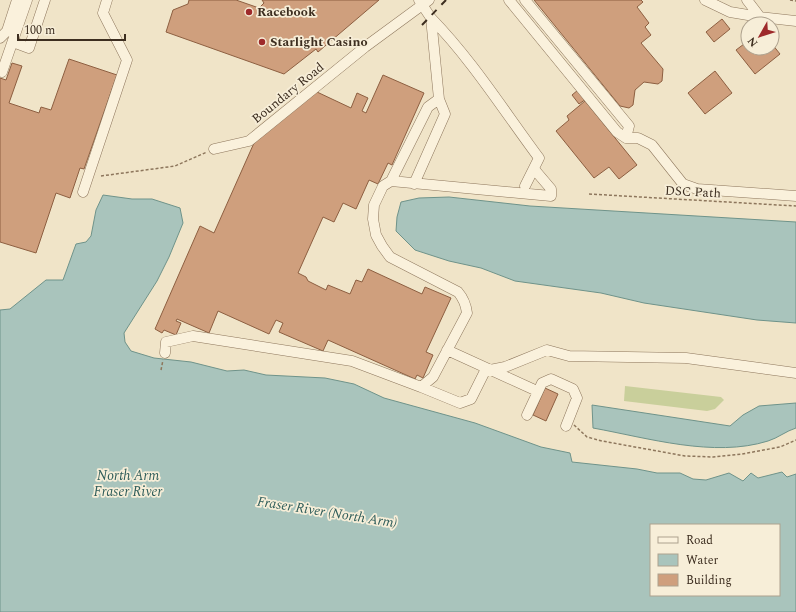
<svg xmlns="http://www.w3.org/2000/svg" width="796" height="612" viewBox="0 0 796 612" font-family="Spectral,serif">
<rect width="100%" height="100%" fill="#f0e4c8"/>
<path fill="#c9cf9b" d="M625,386l96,11 3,3 -9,9 -8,2 -83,-10z"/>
<path fill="#a9c4bc" stroke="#6f938a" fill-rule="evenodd" d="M103,195l29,4h20l28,9 3,15 -14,34 -12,24 -33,52 1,9 6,9 23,7 37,4 36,9 17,-1 22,5 59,3 29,6 30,14 91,25 66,24 29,6 2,9 65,7 20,4h23l13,6 13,1 23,-7 14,8 8,-8 7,5 24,-6 5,5 9,-3v138h-796v-302l10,-1 36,-29h17l13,-36 10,-2 5,-6 5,-26zM651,525h128v70h-128z
M449,197l81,9 266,16v101l-39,-3 -113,-17 -43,-10 -86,-12 -34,-13 -32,-7 -34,-11 -19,-19 1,-14 4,-15 18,-4z
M796,403v25c-10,3 -18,10 -28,13 -54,17 -120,-3 -175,-13l-1,-23 138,21 13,-11 16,-9z"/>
<path fill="#cf9f7d" stroke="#8d5f41" d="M189,0h47l23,8 5,-5 -2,-3h117l-61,52 -2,-3 -32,25 -118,-42 7,-22 15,-6z
M534,0h107l2,2 -6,5 12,16 -4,4 6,8 -10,8 22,26 -1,12 -4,3 -14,-2 -9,8 -2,15 -4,3 -9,-2z
M722,19l8,10 -16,13 -8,-10z
M748,41v7h24v-4l8,10 -25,20 -19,-24z
M69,59l48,16 -33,94 -4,-1 -10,30 -14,-5 -20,60 -36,-11v-164l6,2 6,-17 10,3 -13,37 30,10 2,-6 10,3z
M715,71l17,22 -27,21 -17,-21z
M383,75l41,18 -32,72 -4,-2 -10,21 -9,-4 -13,29 -13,-6 -9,19 -11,-5 -25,56 8,4 2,4 18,9 2,-5 22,9 6,-14 6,2 6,-13 54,25 3,-7 26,11 -25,54 7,3 -10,23 -6,-3 -2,4 -87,-39 -5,11 -44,-19 4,-9 -7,-3 -7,14 -51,-23 -9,22 -32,-14 -1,2 5,2 -5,12 -12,-5 -2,3 -7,-4 45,-103 14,7 40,-90 63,-51 34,16 6,-15 11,5 -6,13 4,2z
M578,90l8,9 -7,5 -7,-9z
M585,101l52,64 -18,14 -10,-12 -15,11 -38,-47 13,-11 -2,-4z
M545,388l13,6 -12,27 -13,-6z"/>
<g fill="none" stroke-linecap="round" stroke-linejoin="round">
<g stroke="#8d765c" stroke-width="11">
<path id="minor" d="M509,0l108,132 9,6h12l14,7 31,39 14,5 99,7
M525,0l104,126 -3,12
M705,0l25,12 30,5
M747,0l13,17 36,4
M431,18c41,42 73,93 108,140l-14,28
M0,38l7,-7 10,-31
M13,42l16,6 16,-48
M2,72l25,-72
M214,149l35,-8 116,-94 64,-47
M391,181l37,-74 11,-8
M414,184l31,-70 -6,-15 -8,-81 -12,-18
M83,192l44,-132 -24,-47 4,-13
M447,350l90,41
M165,353l1,-11 27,-6 159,25 69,26 12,-10 34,-64c-1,-8 -3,-14 -9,-21l-68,-35 -8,-11 -6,-11 -3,-16 1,-14 9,-19 8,-5 160,15v-7l-17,-20
M421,387l39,16 11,-4 14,-28 20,-4 42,-17 22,6 117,2 110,15
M527,415l15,-32 9,-4 22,10 4,9 -11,28"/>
</g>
<path stroke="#8d765c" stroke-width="1.5" stroke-dasharray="3 2" stroke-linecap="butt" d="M790,0l6,1
M101,176l74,-10 32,-14
M589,194l207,12
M161,370l2,-10
M574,425l13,12 15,4 83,15 28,1 29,-3 38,-7 16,-7"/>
<use href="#minor" stroke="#faf1dc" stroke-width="10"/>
<path stroke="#3d2e20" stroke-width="2" stroke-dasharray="7 7" stroke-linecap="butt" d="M422,25l24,-25"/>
</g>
<g fill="#9e2a2b" stroke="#f7eed8" stroke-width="1.5">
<circle cx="249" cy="12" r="4"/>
<circle cx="262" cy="42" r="4"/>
</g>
<g text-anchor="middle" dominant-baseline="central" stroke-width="3.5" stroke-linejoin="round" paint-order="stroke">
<g font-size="13" font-weight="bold" fill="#3d2e20" stroke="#f7eed8" text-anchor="start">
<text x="257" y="12">Racebook</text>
<text x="270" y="42">Starlight Casino</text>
</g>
<g font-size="13" fill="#3d2e20" stroke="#f7eed8">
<text transform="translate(288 93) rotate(-39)">Boundary Road</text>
<text transform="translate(693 192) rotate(3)">DSC Path</text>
</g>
<g font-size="14" font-style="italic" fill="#2f5d5a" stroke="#f7eed8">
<text x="128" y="475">North Arm<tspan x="128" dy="16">Fraser River</tspan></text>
<text transform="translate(327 512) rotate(9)">Fraser River (North Arm)</text>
</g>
</g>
<rect x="650" y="524" width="130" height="72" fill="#f7eed8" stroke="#ada18e"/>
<rect x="658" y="537" width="20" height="6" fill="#faf1dc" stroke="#ada18e"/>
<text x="686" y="544" font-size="12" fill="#3d2e20">Road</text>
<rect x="658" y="554" width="20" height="12" fill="#a9c4bc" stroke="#ada18e"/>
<text x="686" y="564" font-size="12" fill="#3d2e20">Water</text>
<rect x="658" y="574" width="20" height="12" fill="#cf9f7d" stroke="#ada18e"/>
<text x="686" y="584" font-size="12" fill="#3d2e20">Building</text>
<g transform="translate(760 36) rotate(231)"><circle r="19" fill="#f7eed8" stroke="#ada18e"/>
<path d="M0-3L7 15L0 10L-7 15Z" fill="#9e2a2b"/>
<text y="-6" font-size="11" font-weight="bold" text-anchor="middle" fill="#3d2e20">N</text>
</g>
<path d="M18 34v6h107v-6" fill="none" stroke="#3d2e20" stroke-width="2"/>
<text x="24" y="34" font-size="12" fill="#3d2e20" stroke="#f7eed8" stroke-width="3" paint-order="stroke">100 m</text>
</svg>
